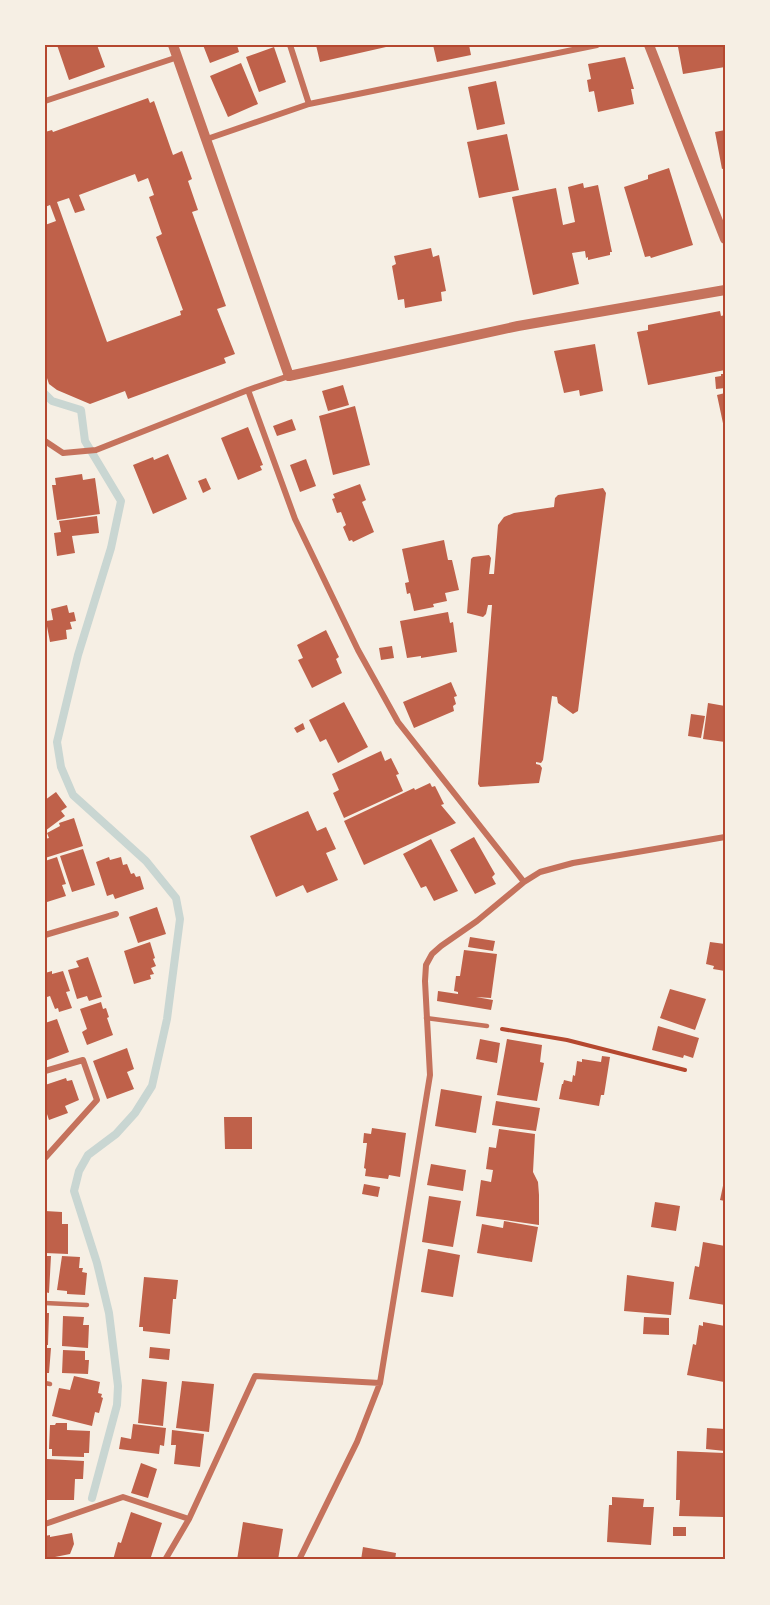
<svg xmlns="http://www.w3.org/2000/svg" width="770" height="1605" viewBox="0 0 770 1605" font-family="'Source Serif 4',serif">
<rect width="100%" height="100%" fill="#f6efe4"/>
<g fill="none" stroke-linecap="round" stroke-linejoin="round">
<path stroke="#c9d6d2" stroke-width="8" d="M45,394l7,7 29,9 4,31 36,60 -10,47 -33,107 -21,87 4,25 12,28 73,66 30,37 4,21 -13,100 -15,67 -17,27 -19,21 -28,21 -9,16 -5,20 23,72 12,50 9,73 -1,19 -25,93"/>
</g>
<path fill="#bf614a" fill-rule="evenodd" d="M57,45h40l8,22 -36,13z
M203,45h34l2,7 -29,11z
M316,45h69l1,2 -66,15z
M433,45h36l2,10 -34,7z
M691,45h34v22l-42,7 -5,-27z
M274,47l12,35 -27,10 -13,-35z
M625,57l9,32h-3l3,15 -36,8 -4,-21 -5,1 -2,-12 4,-1 -3,-15z
M241,63l17,41 -30,13 -18,-41z
M496,81l9,43 -28,6 -9,-43z
M148,98l2,5 4,-2 19,54 9,-4 10,28 -4,2 10,29 -6,2 34,94 -9,3 18,45 -11,4 2,5 -98,36 -3,-8 -35,13 -33,-14 -8,-6 -4,-12v-147l11,-4 -6,-16 -5,2v-75l7,-2 1,2zM135,174l3,8 10,-4 6,17 -5,2 13,37 -6,3 27,73 -3,1 1,4 -74,27 -50,-140 12,-4 6,15 10,-3 -6,-15z
M725,130v38l-3,1 -7,-37z
M507,134l12,56 -40,8 -12,-56z
M669,168l24,77 -42,13 -1,-2 -5,1 -21,-70 24,-8v-4z
M583,183l1,5 14,-3 14,67h-2v3l-22,5v-3l-2,1 -1,-7 -13,2 7,31 -46,11 -21,-98 44,-9 7,37 12,-3 -7,-35z
M431,248l2,9 6,-2 7,36 -5,1 1,9 -37,7 -1,-9 -6,1 -6,-34 4,-2 -2,-8z
M720,311l1,5 4,-1v55l-77,15 -11,-53 11,-2v-5z
M595,344l8,47 -23,5 -1,-6 -15,3 -10,-42z
M721,374h4v14l-9,1 -1,-12 6,-1z
M343,385l6,20 -21,6 -6,-20z
M725,393v35h-1l-7,-33z
M355,406l15,59 -37,10 -14,-59z
M292,419l4,11 -19,6 -4,-10z
M248,427l15,38 -3,1 2,4 -24,10 -17,-42z
M168,454l19,45 -34,15 -20,-49 20,-8 1,3z
M306,459l10,27 -16,6 -10,-27z
M82,474l1,6 12,-2 5,36 -43,6 -5,-35h4l-1,-7z
M206,478l5,11 -8,4 -5,-12z
M360,484l6,16 -4,2 12,30 -21,10 -1,-2 -3,1 -6,-14 3,-2 -5,-13 -4,1 -5,-14 3,-1 -2,-4z
M603,488l3,5 -28,218 -5,3 -15,-11 -1,-6 -5,-1 -9,64 -2,3 -5,-1v2l4,1 2,3 -3,15 -59,4 -2,-3 14,-179h-4l-2,9 -3,3 -16,-4 4,-54 2,-2 16,-2 2,3 -2,16h5l4,-49 6,-8 10,-4 40,-6 1,-9 3,-3z
M97,516l2,17 -27,3 3,17 -18,3 -3,-23 7,-1 -2,-11z
M444,540l4,20h4l7,30 -14,3 2,8 -14,3 1,3 -20,4 -4,-18 -3,1 -2,-11 4,-1 -7,-33z
M67,605l2,8 5,-1 2,9 -6,1 2,7 -6,1 1,9 -17,3 -4,-21 7,-1 -2,-11z
M448,612l2,11 3,-1 4,30 -36,6v-2l-14,2 -7,-37z
M326,630l13,27 -3,2 6,14 -30,15 -14,-28 5,-2 -6,-13z
M392,646l2,12 -13,2 -2,-12z
M451,682l6,14 -3,1 2,7 -3,2 1,5 -40,17 -11,-26z
M344,702l24,45 -30,16 -12,-24 -6,3 -11,-22z
M708,703l17,3v36l-22,-3z
M691,714l14,2 -4,22 -13,-2z
M303,723l2,6 -8,4 -3,-5z
M381,751l4,10 6,-3 8,16 -3,1 7,16 -59,27 -11,-25 6,-3 -7,-16z
M430,783l2,4 3,-1 9,18 -3,1 15,18 -92,42 -20,-44 70,-33 1,2z
M56,792l11,15 -6,4 4,5 -20,15v-31z
M308,811l9,20 9,-4 10,22 -10,4 12,27 -31,13 -4,-8 -27,12 -26,-61z
M74,818l9,28 -38,12v-19l4,-1 -2,-5 13,-7 -1,-3z
M474,837l21,37 -3,3 4,7 -21,10 -25,-44z
M431,839l27,52 -24,10 -8,-15 -5,2 -18,-34z
M83,849l12,36 -23,7 -12,-36z
M57,857l9,27 -4,1 4,11 -19,6 -2,-6v-35z
M109,857l1,3 11,-3 2,8 4,-1 4,10 3,-1 2,4 4,-1 4,13 -29,10 -2,-5 -6,2 -11,-34z
M157,907l9,27 -28,9 -9,-26z
M470,937l25,4 -2,10 -25,-4z
M150,942l5,16 -2,1 3,7 -5,2 3,6 -4,1 1,4 -17,5 -10,-33z
M710,942l15,2v27l-12,-2 1,-3 -8,-2z
M464,950l33,4 -6,44 -15,-1 17,3 -2,10 -54,-9 1,-10 20,3v-2l-4,-1 2,-15h4z
M88,957l14,40 -13,4 -2,-5 -10,3 -9,-29 11,-3 -3,-6z
M52,971v3l11,-3 7,20 -4,1 6,16 -13,4 -1,-4 -3,1 -5,-13 -3,1 -2,-8v-16z
M670,989l36,10 -11,31 -35,-12z
M101,1002l2,7 3,-1 3,9 -2,1 6,17 -26,10 -5,-13 5,-3 -7,-20z
M57,1019l12,33 -24,9v-38z
M658,1026l41,12 -6,20 -9,-3 -1,3 -31,-8z
M480,1039l20,4 -3,20 -21,-4z
M507,1039l35,6 -2,17 4,1 -7,38 -40,-6z
M127,1048l7,21 -7,3 7,17 -27,10 -14,-38z
M602,1056l8,1 -6,38h-3l-2,11 -40,-7 3,-15h1l1,-4 8,2 1,-7 2,1 2,-15 5,1v-3l19,3z
M66,1078l1,3 5,-1 7,20 -14,6 3,7 -19,7 -4,-12v-23z
M441,1089l41,7 -6,37 -41,-7z
M496,1101l44,7 -4,23 -44,-6z
M224,1117h28v32h-27z
M372,1128l34,5 -6,44 -11,-2 -1,4 -23,-3 1,-7 -2,-1 3,-25h-4l1,-10 7,1z
M499,1129l36,5 -2,38 5,10 1,13v30l-63,-9 5,-36 10,2 2,-12 -7,-1 3,-22 7,1z
M431,1164l35,6 -3,21 -36,-6z
M724,1181l1,1v19l-5,-1z
M364,1184l16,3 -2,10 -16,-3z
M429,1196l32,5 -8,46 -31,-5z
M655,1202l25,4 -4,25 -25,-4z
M45,1211l17,1v12h6v30l-23,-1z
M504,1221l34,6 -6,35 -55,-9 5,-29 21,4z
M703,1242l22,4v59l-36,-6 6,-33 4,1z
M428,1249l32,6 -7,42 -32,-5z
M45,1256h6l-2,37 -4,-1z
M62,1256l18,1 -1,11h4l-1,4 5,1 -2,22 -18,-1v-3l-10,-1z
M627,1275l47,7 -3,33 -47,-4z
M144,1277l34,3 -2,19h-3l-3,35 -27,-3v-4h-4z
M45,1313h4l-1,32h-3z
M63,1316l21,1 -1,8h6l-1,23 -26,-2z
M644,1317l25,1v17l-26,-1z
M703,1322l22,4 -1,56 -37,-7 6,-31 3,1 3,-20 4,1z
M150,1347l20,2 -1,11 -20,-2z
M45,1348h6l-2,25h-4z
M63,1350l22,1v9h4l-1,14 -26,-1z
M74,1376l26,6 -2,11 4,1 -1,3 2,1 -4,15 -4,-1 -3,14 -40,-10 7,-28 11,2z
M142,1379l25,3 -4,44 -25,-3z
M182,1381l32,3 -5,48 -33,-4z
M56,1423h11v7l23,1 -1,22h-5v4l-32,-1v-7h-3l1,-24h5z
M133,1424l33,4 -2,18 -4,-1 -1,9 -40,-5 2,-12 10,2z
M707,1428l18,1v22l-19,-2z
M172,1430l32,4 -4,33 -26,-3 2,-19h-5z
M677,1451l47,2 -1,64 -44,-1 1,-16h-4z
M47,1459l37,2 -1,18h-8l-1,21h-29z
M141,1463l16,6 -9,29 -17,-5z
M612,1497l32,2 -1,8h11l-3,38 -44,-3 2,-37h3z
M131,1512l31,11 -12,37h-37l5,-18 3,1z
M243,1522l40,7 -5,31h-41z
M673,1527h13v9h-13z
M72,1533l2,11 -4,10 -25,5v-23l5,-1v2z
M363,1547l33,6 -1,7h-34z"/>
<g fill="none" stroke-linecap="round" stroke-linejoin="round">
<path stroke="#b5482f" stroke-width="4" d="M502,1029l65,11 118,30"/>
<path stroke="#c5725c" stroke-width="4.5" d="M426,1018l61,8
M45,1303l42,2
M45,1383l5,1"/>
<path stroke="#c5725c" stroke-width="6" d="M290,45l19,59
M45,101l133,-44
M207,139l102,-35 288,-59
M248,390l47,129 63,131 40,72 126,160
M45,441l18,12 33,-3 152,-60 41,-14
M45,935l71,-21
M45,1071l38,-11 14,40 -52,58
M45,1524l78,-27 66,22
M165,1560l24,-41 66,-143 125,7
M299,1560l58,-118 23,-59 50,-308 -5,-94 1,-16 6,-11 9,-8 36,-25 47,-39 16,-10 33,-9 152,-26"/>
<path stroke="#c5725c" stroke-width="10" d="M173,45l116,331 229,-50 207,-36
M649,45l76,194"/>
</g>
<rect width="770" height="1605" fill="none" stroke="#f6efe4" stroke-width="93"/>
<rect x="46" y="46" width="678" height="1512" fill="none" stroke="#b5482f" stroke-width="2"/>
</svg>
